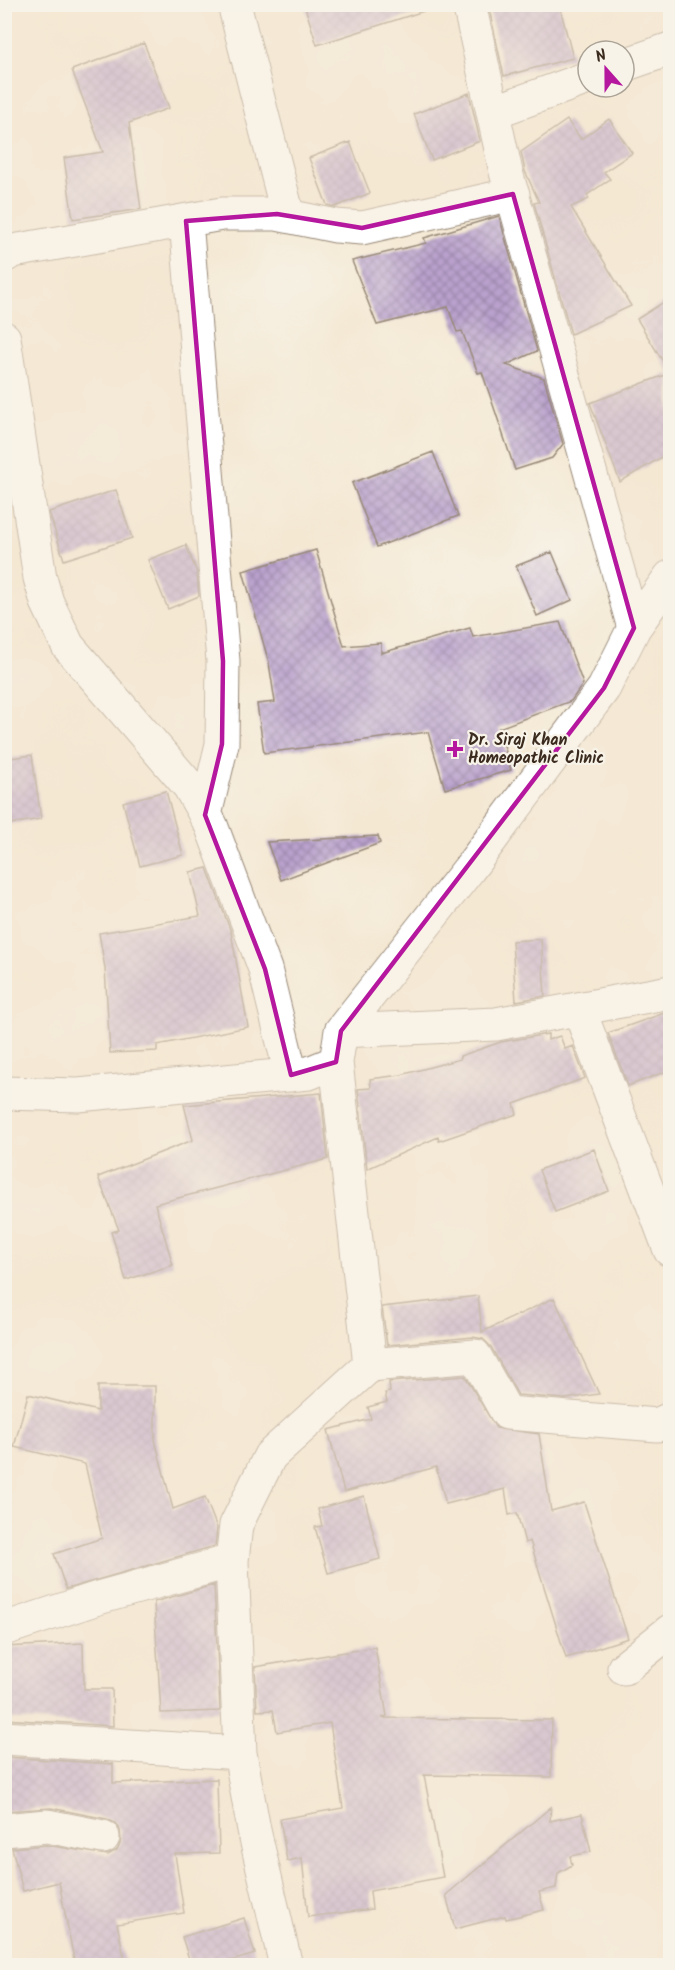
<svg xmlns="http://www.w3.org/2000/svg" width="675" height="1970" viewBox="0 0 675 1970" font-family="Kalam,sans-serif">
<defs>
<pattern id="building-cross-hatch" width="8" height="8" patternUnits="userSpaceOnUse" patternTransform="scale(1.5)"><rect width="8" height="8" fill="#baa2ce"/><path d="M0 0l8 8M0 8l8-8" fill="none" stroke="#9884a7"/></pattern>
</defs>
<rect width="100%" height="100%" fill="#f7f3e8"/>
<filter id="ink" filterUnits="userSpaceOnUse"><feTurbulence type="fractalNoise" baseFrequency=".0167" numOctaves="2"/><feDisplacementMap in="SourceGraphic" scale="12" xChannelSelector="R" yChannelSelector="G"/><feConvolveMatrix kernelMatrix="1 2 1 2 8 2 1 2 1" color-interpolation-filters="sRGB"/></filter>
<filter id="wash" filterUnits="userSpaceOnUse"><feTurbulence type="fractalNoise" baseFrequency=".008" numOctaves="4" result="noise"/><feDisplacementMap in="SourceGraphic" scale="24" xChannelSelector="R" yChannelSelector="G"/><feGaussianBlur stdDeviation="1.35" result="paint"/><feColorMatrix in="noise" values="0 0 0 0 0 0 0 0 0 0 0 0 0 0 0 0 0 1.4 0 .05"/><feComposite in="paint" operator="in"/></filter>
<g filter="url(#wash)">
<rect width="100%" height="100%" fill="#f4e8d3"/>
<g id="blocks">
<path fill="url(#building-cross-hatch)" d="M304,4h119l1,7 -107,34z
M488,4h71l14,54 -69,18z
M144,43l25,65 -40,15 12,86 -68,10 -9,-61 39,-6 -31,-82z
M469,93l11,48 -48,19 -18,-46z
M609,119l23,34 -28,19 6,7 -23,16 2,4 -18,8 60,99 -60,28 -37,-131 5,-1 -14,-31 -4,-19 46,-32 14,19z
M350,142l20,51 -35,14 -8,-2 -18,-47z
M499,216l38,135 -31,14 38,13 19,66 -11,14 -37,12 -33,-98 -4,1 -16,-42 -5,1 -9,-25 -71,18 -25,-64 74,-18 -2,-5z
M670,298v154l-50,30 -30,-79 80,-30 -33,-54z
M433,452l25,64 -81,31 -25,-64z
M116,490l16,48 -68,22 -15,-48z
M186,545l11,28 2,23 -31,13 -20,-49z
M316,550l28,96 37,-3v10l89,-25 3,9 87,-15 23,62 -12,17 -72,27 12,42 -66,19 -17,-57 -164,21 -7,-49 18,-2 -6,-39 -26,-92z
M552,552l20,48 -35,16 -21,-50z
M32,755l9,64 -37,6v-66z
M166,791l17,64 -43,11 -17,-64z
M378,836l2,7 -99,37 -14,-38z
M207,868l24,64 17,95 -91,18v6l-47,2 -5,-85 -6,-35 101,-17 -10,-44z
M541,939l4,57 -29,5 -4,-60z
M670,1011v59l-42,16 -20,-53z
M548,1034v6l12,-4 5,13 8,-3 12,32 -71,26 3,10 -78,27 -1,-4 -71,32 -9,-80 13,-1 -1,-9 31,-4 59,-16v-3l41,-14z
M321,1093l7,66 -173,45 18,61 -47,15 -15,-48 8,-2 -21,-53 95,-37 -9,-35z
M594,1149l15,42 -54,21 -16,-42z
M478,1296l4,36 72,-34 45,96 -34,5 -47,-4 -27,-48 -8,-8 -10,-2 -86,8 -5,-38z
M465,1376l31,52 43,6 12,77 33,-9 44,136 -62,20 -36,-117 -5,2 -8,-30 -8,2 -4,-26 -59,15 -10,-37 -92,25 -16,-62 43,-11 -3,-12 19,-5 -2,-9 5,-1 -1,-10z
M98,1386h57v54l18,69 32,-12 12,31 -2,18 -149,43 -12,-35 48,-16 -17,-74 -71,-17 14,-53 70,17z
M364,1496l16,63 -52,14 -13,-46 7,-1 -4,-17z
M214,1585l6,126 -59,2 -7,-111z
M83,1643l1,46h28l1,37 -109,-7v-72z
M375,1647l12,69 -5,2 170,2 -1,57 -127,-2 19,102 -73,14 2,18 -64,8 -6,-59 -15,3 -7,-42 63,-11 -13,-85 -53,9 -4,-22 -16,1 -2,-44z
M4,1757l109,7v19l104,-4 2,74 -44,1 9,59 -67,11 9,41h-51l-16,-83 -36,9 -11,-43 34,-3 62,10 9,-5 4,-9 -1,-11 -5,-7 -8,-4 -56,-11 -47,3z
M551,1807l-1,14 32,-7 9,38 -21,4 2,9 -14,8 -2,15 -17,4 5,18 -38,9 -1,-3 -50,13 -9,-34z
M244,1918l11,36 -37,11h-27l-9,-28z"/>
</g>
</g>
<g filter="url(#ink)">
<use href="#blocks" fill-opacity="0" stroke="#988978" stroke-width="1.5"/>
<g fill="none" stroke-linecap="round" stroke-linejoin="round">
<g stroke="#988978" stroke-width="35">
<path id="minor" d="M234,4l54,212
M469,4l37,168 128,456
M624,65l46,-16
M493,112l95,-34
M186,221l37,440 -1,83 -17,71
M4,256l9,-5 209,-37h55l59,12 26,2 151,-34
M4,338l36,240 7,24 21,44 121,140 22,39 54,144 26,106
M579,1009l91,241
M341,1031l128,-162 135,-181 30,-60 36,-51
M336,1062l34,303 105,-9 32,57 150,12 13,-6
M4,1093l74,2 231,-22 27,-11 5,-31 155,-7 174,-32
M232,1561l8,192 14,77 32,136
M4,1629l94,-31 134,-37 4,-36 34,-69 100,-91
M624,1668l46,-37
M4,1738l236,15
M4,1830l43,-4 56,11"/>
</g>
<use href="#minor" stroke="#fff" stroke-width="33"/>
</g>
</g>
<path d="M0 0H675V1970H0ZM513,194l121,434 -30,60 -263,343 -5,31 -45,13 -26,-106 -60,-154 17,-71 1,-83 -37,-440 91,-7 85,14z" fill="#f4e8d3" fill-opacity=".55" fill-rule="evenodd"/>
<path fill="none" stroke="#b5179e" stroke-width="4.5" stroke-linejoin="round" d="M513,194l121,434 -30,60 -263,343 -5,31 -45,13 -26,-106 -60,-154 17,-71 1,-83 -37,-440 91,-7 85,14z"/>
<path fill="#b5179e" stroke="#f7f3e8" stroke-width="2" d="M452 740h6v6h6v6h-6v6h-6v-6h-6v-6h6z"/>
<g text-anchor="middle" dominant-baseline="central" stroke-width="4.5" stroke-linejoin="round" paint-order="stroke">
<g font-size="16" font-weight="bold" fill="#3b2a1e" stroke="#f7f3e8" text-anchor="start">
<text x="468" y="740">Dr. Siraj Khan<tspan x="468" dy="18">Homeopathic Clinic</tspan></text>
</g>
</g>
<rect width="675" height="1970" fill="none" stroke="#f7f3e8" stroke-width="24"/>
<g transform="translate(606 69) rotate(339)"><circle r="28" fill="#f7f3e8" stroke="#aca397" stroke-width="1.5"/>
<path d="M0-4.5L10 22L0 15L-10 22Z" fill="#b5179e"/>
<text y="-9" font-size="16" font-weight="bold" text-anchor="middle" fill="#3b2a1e">N</text>
</g>
</svg>
